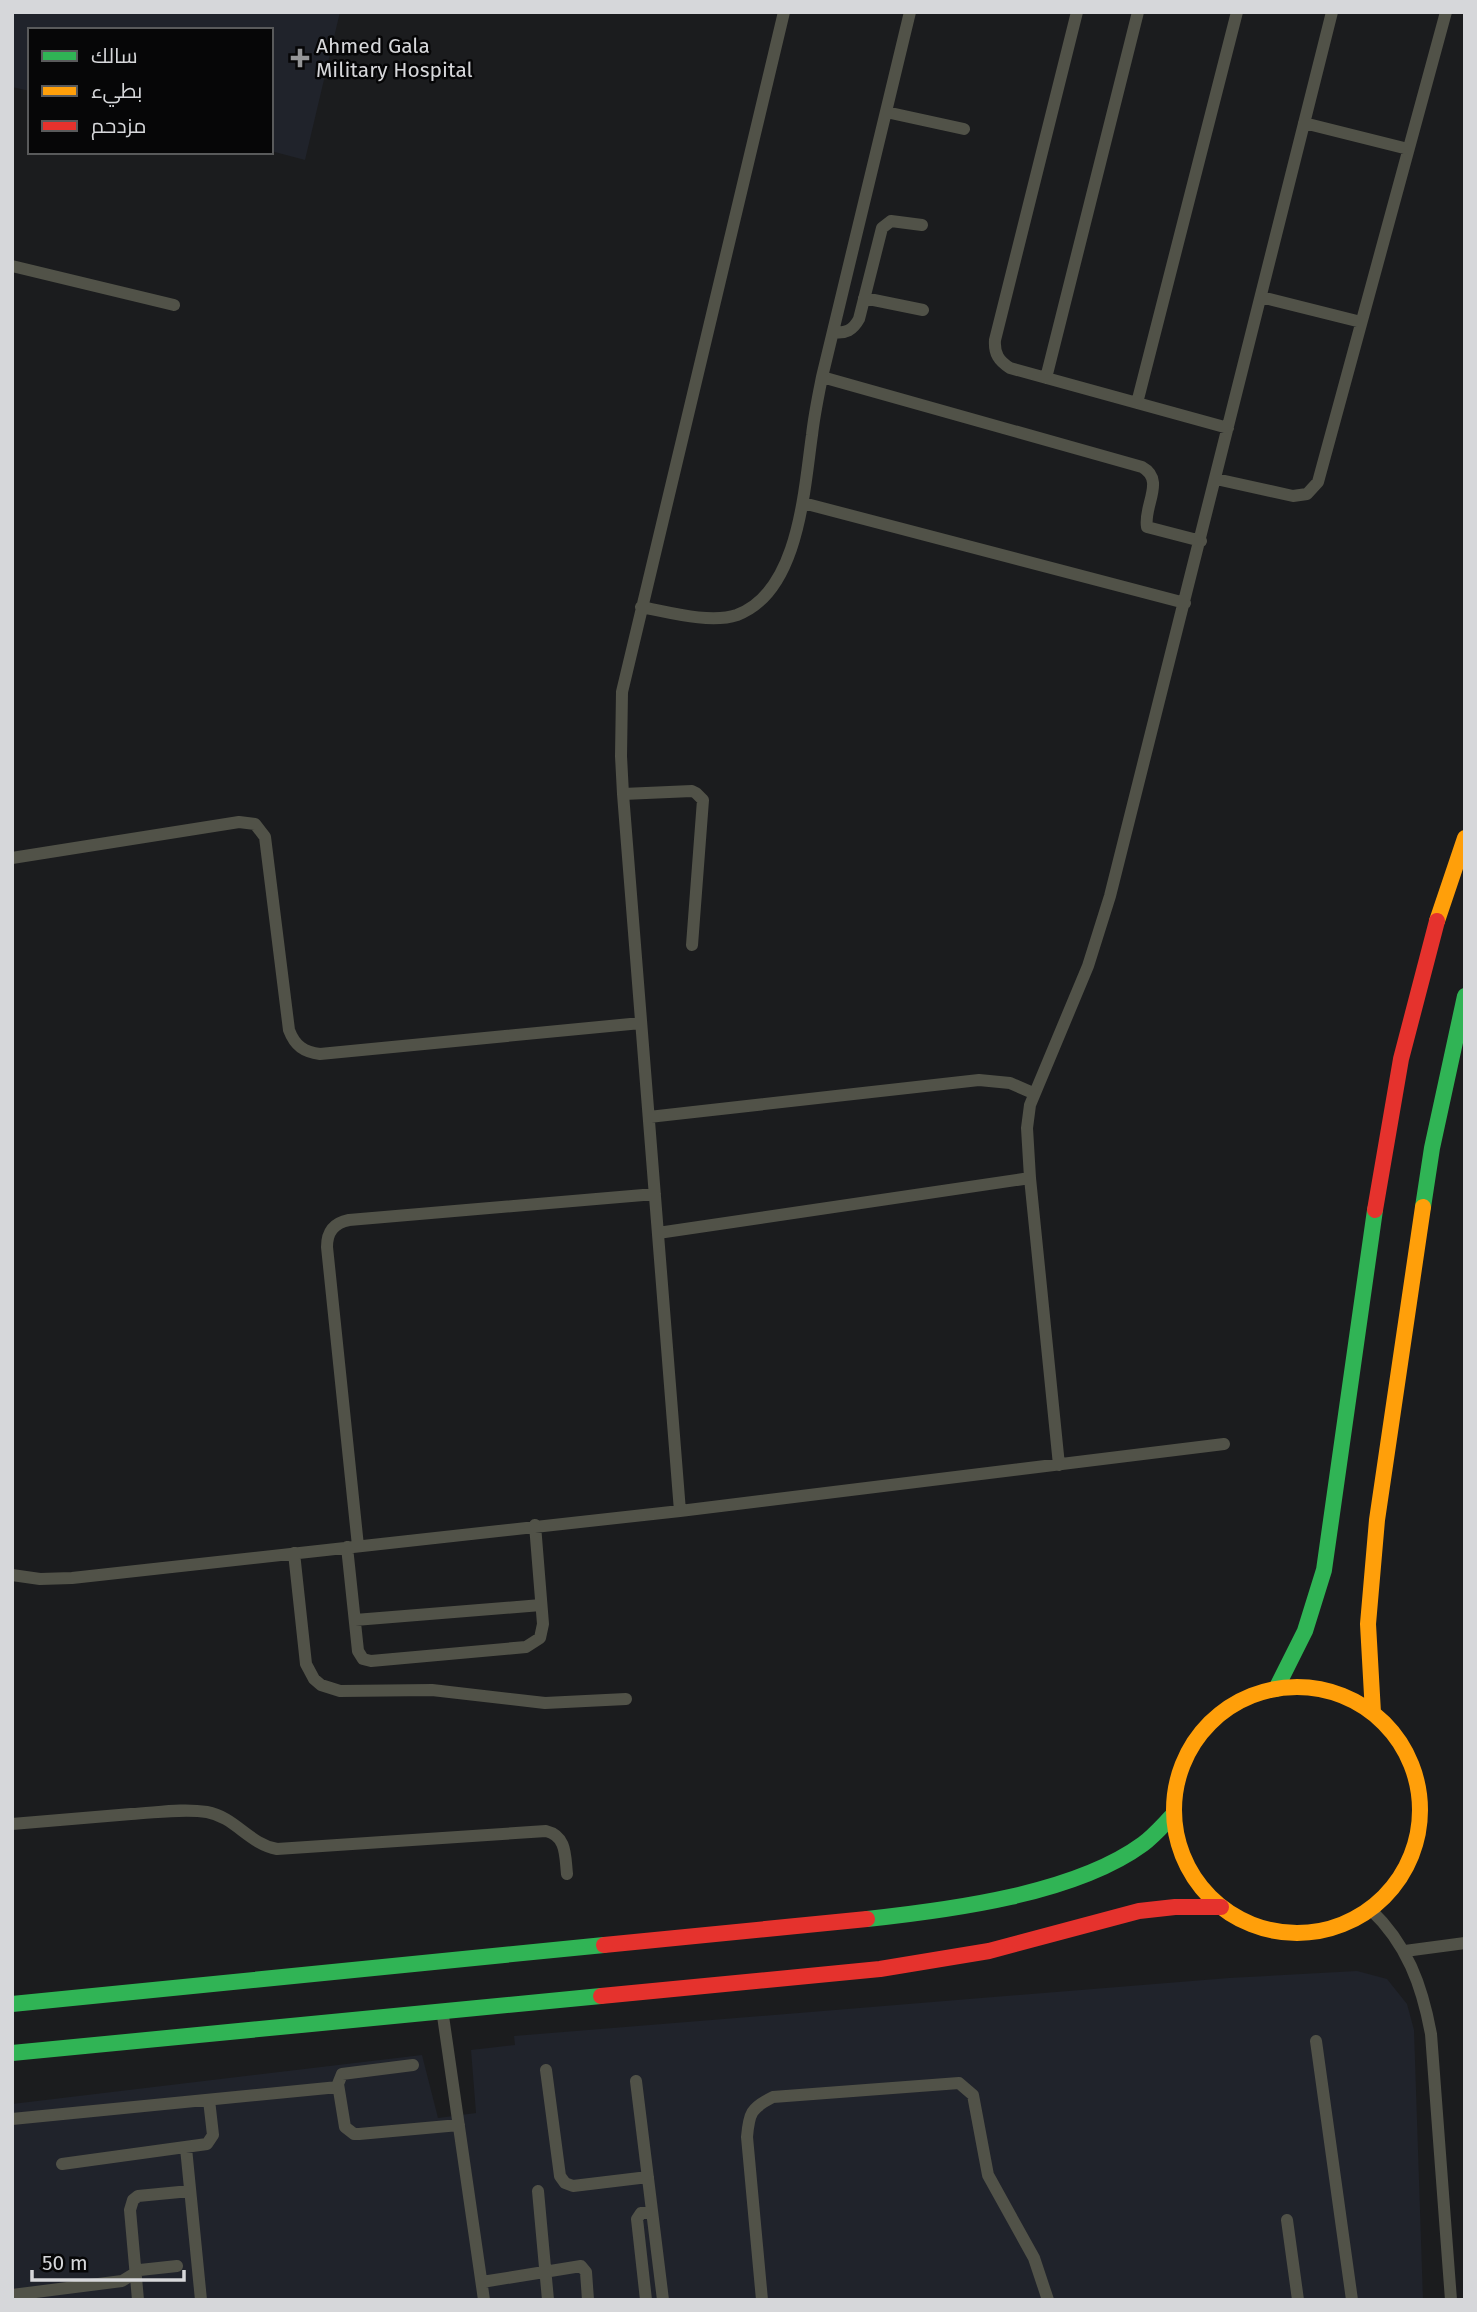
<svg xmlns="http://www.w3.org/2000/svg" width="1477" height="2312" viewBox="0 0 1477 2312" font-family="'Fira Sans',Cairo,sans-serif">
<rect width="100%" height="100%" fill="#1b1c1e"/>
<path fill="#20232b" d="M12,12h328l-35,148 -34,-9v-121h-241v61l-18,-4z
M1357,1971l30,8 20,25 7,26 9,270h-1411v-196l410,-49 16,63 38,-5 -5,-63 44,-5 -1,-9 715,-58z"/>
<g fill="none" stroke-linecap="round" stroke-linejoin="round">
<path stroke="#515248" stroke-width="12" d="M1077,12l-82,328c-1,14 4,21 15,28l218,60
M886,112l78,17
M1304,123l104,26
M12,266l162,39
M1261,297l100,25
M864,298l59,12
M833,332c13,2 20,-2 26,-13l23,-91 9,-7 31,4
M822,377l320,90c24,13 1,39 5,60l54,14
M1046,378l92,-366
M1137,403l100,-391
M1216,479l77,17 14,-2 11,-12 128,-470
M803,503l382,100
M641,607c27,5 69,17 96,8 62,-23 67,-125 75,-180 2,-19 6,-38 10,-58l88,-365
M623,794l69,-3 4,2 7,7 -11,145
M12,858l227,-36 16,2 10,13 24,193c6,16 15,22 31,24l321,-31
M649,1117l330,-37 31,3 23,10
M658,1233l372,-55
M1059,1465l-29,-287 -3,-50 3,-23 58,-139 22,-70 222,-884
M680,1511l-57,-717 -2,-38 1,-64 162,-680
M358,1546l-31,-299c0,-15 7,-24 22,-27l306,-26
M347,1547l11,104 5,8 8,2 155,-14 14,-9 3,-14 -8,-99
M294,1553l12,111 8,15 7,6 19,6 92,-1 113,13 81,-4
M12,1575l28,4 32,-1 608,-67 544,-67
M355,1620l186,-15
M12,1824c40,-3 79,-7 119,-10 24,-1 51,-6 76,-2 28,5 42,32 70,37l269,-18c21,5 19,25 21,43
M1370,1909c37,35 52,76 61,125l20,266
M1405,1951l60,-8
M443,2016l41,284
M1316,2041l36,259
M413,2065l-71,9 -4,10 7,43 9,7h5l100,-9
M546,2070l14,106 5,7 8,3 75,-9
M636,2081l27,219
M12,2119l326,-32
M186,2148l15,152
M62,2164l145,-20 6,-9 -4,-35
M538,2191l10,109
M1287,2220l11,80
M482,2282l99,-16 5,6 2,28
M12,2295l110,-14 18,-11 37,-4
M138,2300l-8,-90 3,-10 5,-4 52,-5
M646,2300l-9,-81 4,-6 11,-1
M762,2300l-15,-163c2,-24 4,-29 26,-40l186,-14 14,12 15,80 46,83 14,42"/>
<path stroke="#30b455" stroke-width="16" d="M1423,1207l9,-59 33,-152
M1276,1689l29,-58 19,-61 51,-360
M867,1919c83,-9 208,-25 276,-75 12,-9 21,-20 31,-30
M12,2004l592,-59
M12,2053l589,-57"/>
<path stroke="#ff9f0a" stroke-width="16" d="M1437,921l28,-83
M1174 1810a123 123 0 1 1 246 0a123 123 0 1 1-246 0Z
M1373,1713l-5,-89 9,-104 46,-313"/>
<path stroke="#e5322d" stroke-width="16" d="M1375,1210l26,-151 36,-138
M604,1945l263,-26
M601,1996l279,-27 109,-18 150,-40 36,-4h46"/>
</g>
<path fill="#959698" stroke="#060607" stroke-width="2.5" d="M296.5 47.5h7v7h7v7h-7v7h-7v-7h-7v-7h7z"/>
<g text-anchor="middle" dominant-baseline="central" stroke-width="5" stroke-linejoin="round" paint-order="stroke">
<g font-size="21" fill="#d6d7da" stroke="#060607" text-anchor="start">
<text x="316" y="46">Ahmed Gala<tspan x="316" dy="24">Military Hospital</tspan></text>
</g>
</g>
<rect width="1477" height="2312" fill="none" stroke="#d6d7da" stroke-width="28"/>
<rect x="28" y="28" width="245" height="126" fill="#060607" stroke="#595a5b" stroke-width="2"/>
<rect x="42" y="51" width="35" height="10" fill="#30b455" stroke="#595a5b" stroke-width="2"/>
<text x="91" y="63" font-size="21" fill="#d6d7da">سالك</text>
<rect x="42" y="86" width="35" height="10" fill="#ff9f0a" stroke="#595a5b" stroke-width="2"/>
<text x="91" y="98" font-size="21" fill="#d6d7da">بطيء</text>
<rect x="42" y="121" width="35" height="10" fill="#e5322d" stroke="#595a5b" stroke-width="2"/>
<text x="91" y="133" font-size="21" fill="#d6d7da">مزدحم</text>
<path d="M32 2270v10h152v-10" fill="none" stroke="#d6d7da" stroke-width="3.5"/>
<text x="42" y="2270" font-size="21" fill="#d6d7da" stroke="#060607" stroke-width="5" paint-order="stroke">50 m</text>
</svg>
